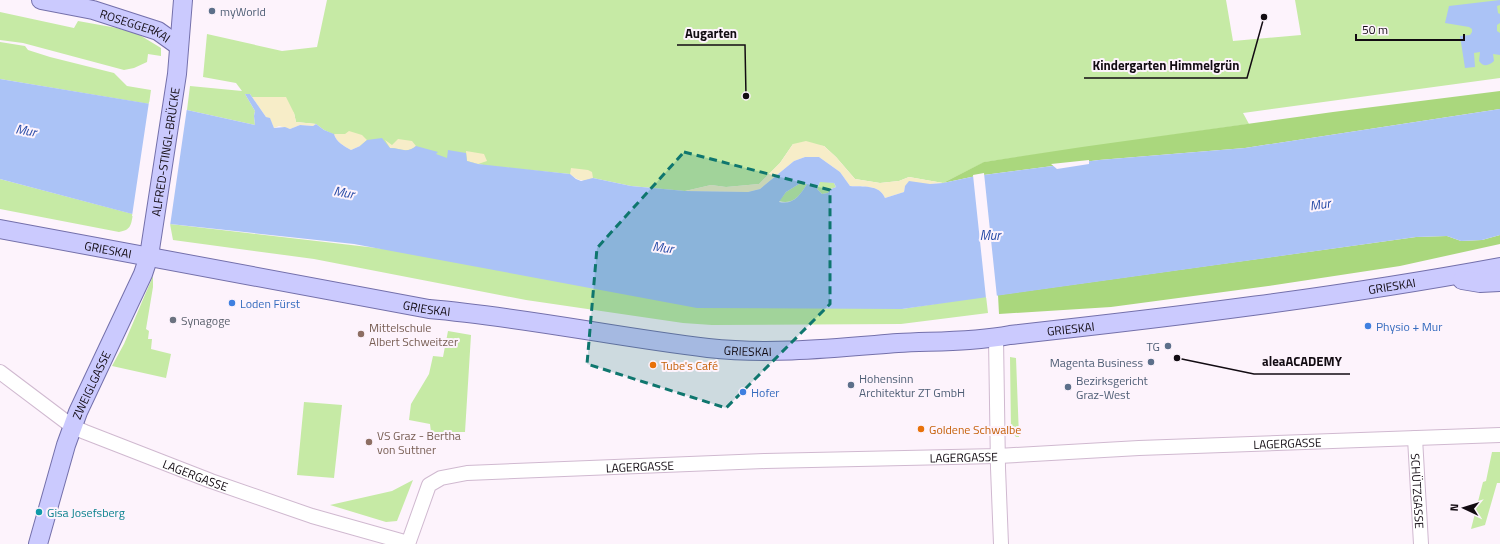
<svg xmlns="http://www.w3.org/2000/svg" width="1500" height="544" viewBox="0 0 1500 544" font-family="'Titillium Web',sans-serif">
<rect width="100%" height="100%" fill="#fdf3fc"/>
<path fill="#c6eaa5" d="M327,0h899l7,41 68,-6 -6,-35h205v78l-257,35 6,11 -264,38 -42,21 -34,-6 -10,4 -19,2 -25,-4 -19,-22 -12,-11 -31,-2 -13,19 -21,21 -33,3 -15,-2 -26,6 -54,-5 -38,-8 -8,3 -15,-7 -81,-8 -50,-9 -4,-3 -75,-8 -36,-16 -8,-6 -20,-2 -2,-9 -21,-16h-21l-2,-3h-5l10,17 -1,5 1,9 -68,-15 3,-24 52,5 -6,-8 -33,-6 4,-43 75,17 35,-4z
M0,12l74,16 4,-7 39,7 21,6 23,14v8l-13,-2 -1,8 -13,6 -10,2 -101,-27 -23,-3z
M0,42l25,4 3,4 22,7 64,16 13,13 24,4 -2,14 -149,-25z
M0,179l133,35c-2,11 -2,16 -14,18l-119,-23z
M820,182h8l6,1 2,4 -5,2 -3,4 -6,1 -5,-5z
M799,184h8c-7,11 -13,21 -28,17l7,-9z
M170,224l732,85 84,-13 2,17 -87,11 -189,1 -29,-2 -157,-23 -212,-41 -141,-19z
M153,276v11l-7,42 3,2 -1,8h4l-1,10 20,5 -5,24 -54,-12 12,-22z
M448,331l23,4 -6,97h-34l-1,-8 -21,-4 2,-16 18,-30 4,-18 10,1z
M1010,357l6,1 3,79h-3l-5,-6z
M304,402l38,3 -8,73 -37,-3z
M1492,452h8v31h-3l-12,42 -14,4 12,-47 3,-1z
M413,480l-16,41 -11,1 -56,-17 62,-14z"/>
<path fill="#aad77d" d="M1500,91v18l-255,39 -146,12 -123,16 -33,7 41,-21 98,-15 251,-35z
M1500,235v9l-100,22 -125,19 -164,22 -112,7 -1,-19 418,-58 31,-1 14,5 21,-1z"/>
<path fill="#f7edc8" d="M252,97h34l8,16 2,9 20,2 -3,2 -13,-1 -10,4 -11,-3 -5,2 -4,-9 -4,-2z
M349,131l13,4 5,5 -7,6 -9,4c-7,-4 -15,-8 -17,-16h11z
M398,139l14,2 4,5c-9,8 -16,2 -26,2l-5,-8 7,5z
M806,141l18,5 12,11 19,22 25,4 19,-2 10,-4 34,6 -38,3 -1,6 -19,6c-6,-14 -22,-11 -35,-12l-10,-14 -21,-15h-14l-11,4 -34,28 -12,3 -63,-1 26,-6 15,2 33,-3 21,-21 13,-19z
M466,151l18,3 3,7 -9,3 -11,-3z
M571,168l17,2 4,2 1,6c-10,4 -15,3 -23,-4z"/>
<path fill="#abc3f6" fill-rule="evenodd" d="M1500,0v5l-3,1 1,7 2,1v9l-3,2v6l3,2v22l-7,-1 1,7c-5,5 -11,6 -15,0l1,-9 -6,1 1,14 -10,1 -5,-32 10,-1 2,-3v-3l-3,-2 -24,-4 4,-17z
M0,79l187,31 68,15 -1,-9 1,-5 -10,-17h5l16,23 4,1 4,10 11,-1 5,2 10,-4 13,1 3,-2 8,6 10,4c2,8 10,12 17,16l9,-4 7,-6 15,-2 8,10c10,0 17,6 26,-2l22,6 -2,2 11,4 1,-8 18,3 1,8 11,3 92,10 6,5 5,2 12,-3 38,8 54,5 63,1 12,-3 34,-28 11,-4h14l21,15 10,14c13,1 29,-2 35,12l19,-6 1,-6 4,-5 21,3 13,-1 33,-7 123,-16 146,-12 255,-39v126l-18,5 -21,1 -14,-5 -31,1 -514,72 -205,-1 -343,-64 -184,-20 -170,-45zM820,182l14,1 2,4 -5,2 -3,4 -6,1 -5,-5zM799,184h8c-7,11 -13,21 -28,18l7,-10z"/>
<path fill="#fdf3fc" d="M149,102l38,6 -17,118 -38,-10z
M1089,160v4l-32,5 -6,-5z
M984,173l13,124 -11,1 -13,-123z"/>
<g fill="none" stroke-linecap="round" stroke-linejoin="round">
<g stroke="#d0b9d0" stroke-width="16">
<g id="minor">
<path d="M996,338l2,130 3,76"/>
<path id="s1" d="M0,372l73,55 12,5 126,49 101,35 96,27"/>
<path id="s2" d="M1415,438l6,106"/>
<path id="s3" d="M408,544l21,-59 12,-7 26,-5 298,-12 233,-5 141,-8 361,-13"/>
</g>
</g>
<g stroke="#7470ab" stroke-width="20">
<g id="major">
<path id="s4" d="M41,0l52,10 65,21 21,15"/>
<path id="s5" d="M0,229l429,80c94,8 186,28 279,39 63,7 127,0 190,-5 37,-2 75,-1 112,-8 164,-18 328,-38 490,-68"/>
<path d="M1462,280l18,3 20,-1"/>
<path id="s6" d="M38,544l28,-99 12,-33 65,-138 6,-18 28,-182 6,-74"/>
</g>
</g>
<use href="#minor" stroke="#fff" stroke-width="14"/>
<use href="#major" stroke="#cbcafe" stroke-width="18"/>
</g>
<path fill="#0f766e" fill-opacity="0.2" stroke="#0f766e" stroke-width="3" stroke-dasharray="8 5" stroke-linejoin="round" d="M684,152l146,38v114l-104,104 -139,-44 10,-116z"/>
<g fill="#5c6f8a" stroke="#fdf3fc" stroke-width="1.5">
<circle cx="212" cy="11" r="4"/>
<circle cx="1168" cy="346" r="4"/>
<circle cx="1151" cy="362" r="4"/>
<circle cx="851" cy="385" r="4"/>
<circle cx="1068" cy="387" r="4"/>
</g>
<g fill="#3f7fe0" stroke="#fdf3fc" stroke-width="1.5">
<circle cx="232" cy="303" r="4"/>
<circle cx="1368" cy="326" r="4"/>
<circle cx="743" cy="392" r="4"/>
</g>
<circle fill="#6b7280" stroke="#fdf3fc" stroke-width="1.5" cx="173" cy="320" r="4"/>
<g fill="#8d6e63" stroke="#fdf3fc" stroke-width="1.5">
<circle cx="361" cy="334" r="4"/>
<circle cx="369" cy="442" r="4"/>
</g>
<g fill="#e8710a" stroke="#fdf3fc" stroke-width="1.5">
<circle cx="653" cy="365" r="4"/>
<circle cx="921" cy="429" r="4"/>
</g>
<circle fill="#0f9aa8" stroke="#fdf3fc" stroke-width="1.5" cx="39" cy="512" r="4"/>
<g text-anchor="middle" dominant-baseline="central" stroke-width="4" stroke-linejoin="round" paint-order="stroke">
<g font-size="12" fill="#4e5e75" stroke="#fdf3fc" text-anchor="start">
<text x="220" y="11">myWorld</text>
<text x="1160" y="346" text-anchor="end">TG</text>
<text x="1143" y="362" text-anchor="end">Magenta Business</text>
<text x="859" y="378">Hohensinn<tspan x="859" dy="14">Architektur ZT GmbH</tspan></text>
<text x="1076" y="380">Bezirksgericht<tspan x="1076" dy="14">Graz-West</tspan></text>
</g>
<g font-size="12" fill="#120b12" stroke="#fdf3fc">
<text stroke="none"><textPath href="#s4" startOffset="98">ROSEGGERKAI</textPath></text>
<text stroke="none"><textPath href="#s6" startOffset="415">ALFRED-STINGL-BRÜCKE</textPath></text>
<text stroke="none"><textPath href="#s5" startOffset="110">GRIESKAI</textPath></text>
<text stroke="none"><textPath href="#s5" startOffset="1406">GRIESKAI</textPath></text>
<text stroke="none"><textPath href="#s5" startOffset="434">GRIESKAI</textPath></text>
<text stroke="none"><textPath href="#s5" startOffset="1082">GRIESKAI</textPath></text>
<text stroke="none"><textPath href="#s5" startOffset="758">GRIESKAI</textPath></text>
<text stroke="none"><textPath href="#s6" startOffset="168">ZWEIGLGASSE</textPath></text>
<text stroke="none"><textPath href="#s3" startOffset="924">LAGERGASSE</textPath></text>
<text stroke="none"><textPath href="#s3" startOffset="600">LAGERGASSE</textPath></text>
<text stroke="none"><textPath href="#s3" startOffset="276">LAGERGASSE</textPath></text>
<text stroke="none"><textPath href="#s1" startOffset="223">LAGERGASSE</textPath></text>
<text stroke="none"><textPath href="#s2" startOffset="53">SCHÜTZGASSE</textPath></text>
</g>
<g font-size="12" fill="#366cbe" stroke="#fdf3fc" text-anchor="start">
<text x="240" y="303">Loden Fürst</text>
<text x="1376" y="326">Physio + Mur</text>
<text x="751" y="392">Hofer</text>
</g>
<g font-size="12" fill="#5b616d" stroke="#fdf3fc" text-anchor="start">
<text x="181" y="320">Synagoge</text>
</g>
<g font-size="12" fill="#785e54" stroke="#fdf3fc" text-anchor="start">
<text x="369" y="327">Mittelschule<tspan x="369" dy="14">Albert Schweitzer</tspan></text>
<text x="377" y="435">VS Graz - Bertha<tspan x="377" dy="14">von Suttner</tspan></text>
</g>
<g font-size="12" fill="#c56008" stroke="#fdf3fc" text-anchor="start">
<text x="661" y="365">Tube's Café</text>
<text x="929" y="429">Goldene Schwalbe</text>
</g>
<g font-size="12" fill="#0d838f" stroke="#fdf3fc" text-anchor="start">
<text x="47" y="512">Gisa Josefsberg</text>
</g>
<g font-size="13" font-style="italic" fill="#2448a5" stroke="#fdf3fc">
<text transform="translate(26 130) rotate(11)">Mur</text>
<text transform="translate(344 192) rotate(11)">Mur</text>
<text transform="translate(1320 204) rotate(-9)">Mur</text>
<text x="990" y="235">Mur</text>
<text transform="translate(663 247) rotate(8)">Mur</text>
</g>
</g>
<path fill="none" stroke="#120b12" stroke-width="1.5" d="M746 96L745 45H677M1264 17L1247 78H1084M1177 358L1254 374H1350"/>
<g fill="#120b12" stroke="#fdf3fc" stroke-width="1.5">
<circle cx="746" cy="96" r="4"/>
<circle cx="1264" cy="17" r="4"/>
<circle cx="1177" cy="358" r="4"/>
</g>
<g font-size="13" text-anchor="middle" font-weight="bold" fill="#120b12" stroke="#fdf3fc" stroke-width="4" stroke-linejoin="round" paint-order="stroke">
<text x="711" y="38">Augarten</text>
<text x="1166" y="70">Kindergarten Himmelgrün</text>
<text x="1302" y="366">aleaACADEMY</text>
</g>
<g transform="translate(1464 508) rotate(274)" stroke="#fdf3fc" stroke-width="3" paint-order="stroke">
<path d="M0-3L7 15L0 10L-7 15Z" fill="#120b12"/>
<text y="-6" font-size="11" font-weight="bold" text-anchor="middle" fill="#120b12">N</text>
</g>
<path d="M1356 34v6h108v-6" fill="none" stroke="#120b12" stroke-width="2"/>
<text x="1362" y="34" font-size="12" fill="#120b12" stroke="#fdf3fc" stroke-width="3" paint-order="stroke">50 m</text>
</svg>
